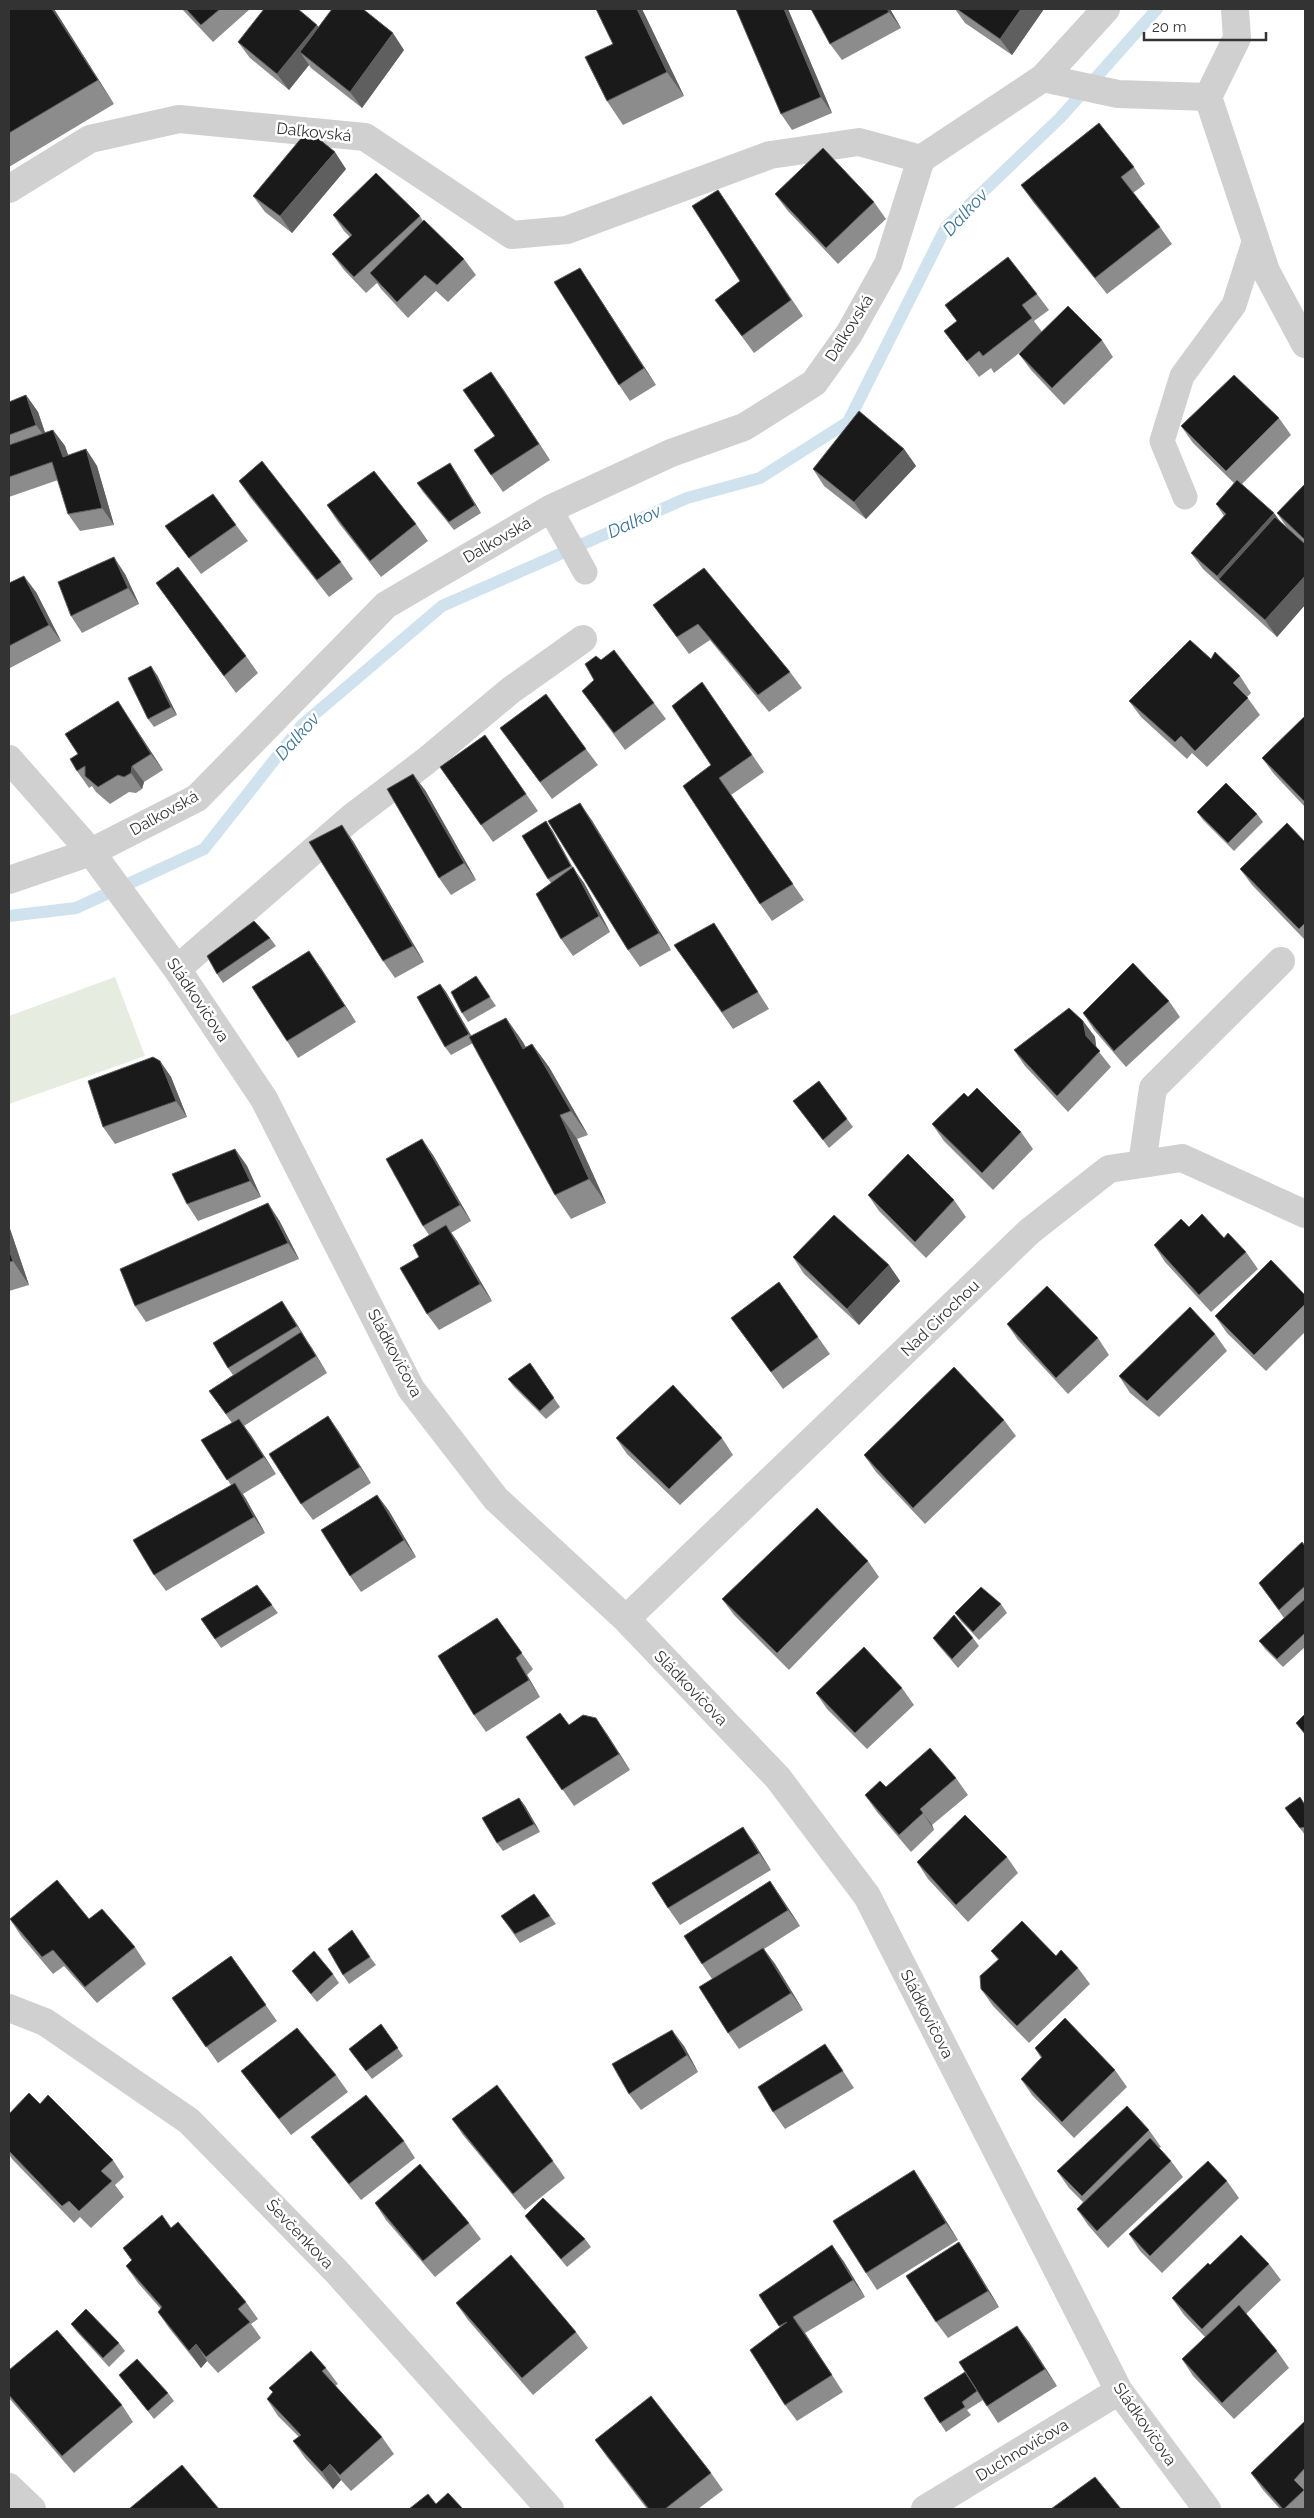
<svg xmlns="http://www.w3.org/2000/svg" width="1314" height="2518" viewBox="0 0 1314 2518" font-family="Raleway,sans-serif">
<rect width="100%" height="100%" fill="#fff"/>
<path fill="#e6ecdf" d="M115,977l30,79 -136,48v-88z"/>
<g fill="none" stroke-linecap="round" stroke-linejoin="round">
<path stroke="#cfe2ee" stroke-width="12" d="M9,916l67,-8 128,-59 98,-124 140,-119 245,-108 73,-20 88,-56 98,-195 114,-109 97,-109"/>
<path stroke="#d0d0d0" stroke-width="25" d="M1185,497l-23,-56 20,-65 52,-71 21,-66
M550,509l35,63"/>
<path stroke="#d0d0d0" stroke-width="28" d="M1235,9l2,29 -29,59 58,174 39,73
M1043,78l75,16 90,3
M9,189l81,-50 89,-20 186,18 147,98 55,-5 203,-75 89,-13 62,17
M9,759l82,93 86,117 87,130 147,290 85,110 130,120 152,159 89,118 252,495 88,118
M9,880l82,-28 106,-54 189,-193 164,-96 121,-56 73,-26 70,-44 35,-49 39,-70 33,-105 122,-81 63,-69
M177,969l174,-151 75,-57 85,-71 72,-51
M1142,1164l11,-76 128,-127
M626,1619l404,-388 79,-62 73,-11 123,56
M9,2008l36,14 144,99 148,151 213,237
M9,2487l23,22
M925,2509l194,-118"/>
</g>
<path fill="#8c8c8c" d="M9,9h45l60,95 -105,63z
M182,9h68l-37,33z
M642,9l42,87 -61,29 -16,-24 6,-57z
M736,9h52l44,104 -40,17 -11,-16z
M890,9l11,19 -59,32 -12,-16z
M955,9h89l-32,46 -47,-32z
M319,27l85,23 -42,58 -51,-40 -2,-3 -20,25 -39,-32 -12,-16z
M1134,167l11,17 -12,9 27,34 12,17 -65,50 -74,-92 -12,-17z
M346,169l-54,64 -27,-21 -12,-16z
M718,190l85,126 -49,37 -39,-53 25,-19z
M775,194l99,8 12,17 -48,45 -51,-54z
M333,215l87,1 3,5 41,38 12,16 -28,27 -12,-11 -28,27 -27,-29 -4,-6 -11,10 -22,-23 -12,-16 18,-17 -6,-6z
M591,285l65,100 -26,16 -11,-16z
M1037,294l12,16 -15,11 8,11 60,8 11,17 -49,48 -33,-35 -12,-16 4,-4 -29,23 -3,-5 -12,9 -35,-46 13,-10 -12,-16z
M503,389l47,71 -47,32 -12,-17 4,-39z
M26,395l12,17 7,21 8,-3 12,16 3,10 18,-7 11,17 17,59 -34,6 -12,-17 -10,-34 -49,17v-95z
M1279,418l12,17 -49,49 45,44 -10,-15 28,-29v121l-28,32 -74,-68 -12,-16 33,-37 -8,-12 18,-21 -41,-40 -12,-17z
M904,449l12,17 -50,53 -42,-33 -11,-17z
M456,472l25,41 -27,17 -31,-38 -6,-9z
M239,481l102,81 12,17 -24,18 -79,-100z
M327,505l89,19 12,17 -47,36 -43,-55z
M236,525l12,16 -47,33 -36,-48z
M704,568l86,104 12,16 -33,24 -59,-72 -21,14 -36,-49z
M125,574l14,30 -57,29 -11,-17z
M9,583l27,9 25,49 -51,27 -1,-1z
M156,583l90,73 12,17 -22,20z
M1211,659l29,17 11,17 -4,4 13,18 -53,52 -15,-14 -5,6 -46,-42 -12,-16z
M157,675l20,40 -23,12 -6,-8z
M702,682l62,90 -33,23 73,105 -32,21 -12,-17 -49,-139z
M582,691l72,12 12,16 -41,31z
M1305,716v91l-31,-33 -12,-16z
M129,718l34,52 -19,12 -2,7 -6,4 -7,-1 -19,12 -14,-12 -4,-6 -3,2 -12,-17 1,-17z
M500,728l86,21 12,16 -46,34z
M485,735l53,76 -45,31 -53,-75z
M425,790l51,90 -25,15 -12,-17z
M1197,812l60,2 6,8 -29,29 -31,-31z
M591,819l80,131 -31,17 -12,-17z
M552,830l21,38 11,15 26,49 -37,24 -12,-17 -10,-56 -3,-4z
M353,841l71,121 -29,16 -12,-17z
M1305,842v98l-53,-55 -12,-16z
M270,938l6,8 -53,37 -6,-9z
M725,940l44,69 -36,20 -59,-84z
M321,968l35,54 -58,36 -11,-17z
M476,976l20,30 -28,16 -6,-9z
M440,984l6,8 25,44 35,-18 19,29 7,-3 17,23 39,68 -11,4 29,64 -35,16 -16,-24 -82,-152 -22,12 -6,-8z
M1169,1001l11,16 -54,50 -32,-37 -11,-17z
M1083,1021l12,16 1,11 15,19 -43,45 -43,-46 -11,-16z
M160,1061l11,16 16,40 -72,27 -12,-17z
M819,1081l34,46 -24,21 -36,-47z
M968,1097l53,35 12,17 -40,41 -49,-49 -12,-17z
M235,1149l12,17 14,31 -63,24 -11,-17z
M433,1155l38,66 -20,12 6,8 35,60 -53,29 -12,-16 -8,-57 10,-22 -6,-9z
M868,1195l86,5 12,17 -40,41 -47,-47z
M279,1220l20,39 -153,63 -11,-16z
M9,1226l20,59 -20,6z
M1189,1227l35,11 22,14 12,17 -47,43 -46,-50 -11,-17z
M793,1257l96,8 11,16 -41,44 -55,-51z
M779,1282l51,72 -47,35 -52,-71z
M1305,1295v37l-39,39 -39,-38 -12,-17z
M293,1318l34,55 -83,53 32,48 -33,20 22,39 -99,58 -12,-16 77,-90 -30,-45 31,-17 -23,-32 24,-16 -5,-7z
M1007,1324l91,14 11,17 -41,39 -50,-54z
M1215,1334l12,17 -68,66 -29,-24 -11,-17z
M530,1363l30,44 -14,12 -32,-32 -6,-8z
M328,1416l11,16 32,51 -58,37 -12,-16z
M1004,1420l12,16 -91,88 -49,-52 -12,-17z
M616,1438h106l11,17 -53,50 -53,-51z
M377,1495l12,16 27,46 -55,35 -11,-16z
M1305,1546v101l-22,20 -18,-18 -6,-8 25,-23 -25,-35z
M868,1561l11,16 -90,93 -55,-55 -12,-16z
M257,1585l21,28 -57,35 -20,-29z
M1001,1604l6,9 -28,27 -18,-19 -6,-8z
M497,1618l36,51 -6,6 13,22 -54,35 -12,-17z
M933,1638h40l6,8 -21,22 -19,-22z
M902,1688l12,17 -47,44 -40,-40 -11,-16z
M569,1725l38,9 23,36 -56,36 -48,-69z
M956,1778l12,17 -36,30 2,5 -23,22 -34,-40 -12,-17 21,-8z
M519,1798l6,8 15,26 -37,19 -6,-8z
M1305,1804v31l-20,-27z
M743,1827l28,43 -91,55 -12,-17z
M1007,1857l11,16 -50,49 -40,-43 -11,-17z
M770,1881l30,45 -36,23 11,15 28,46 -64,39 -11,-16 -16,-54 -10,-15z
M534,1894l22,30 -36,19 -19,-27z
M10,1919h79l46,28 11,17 -49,39 -33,-37 -11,8 -32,-38z
M991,1951l65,5 22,12 12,16 -61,59 -36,-37 -12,-17 17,-29z
M231,1956l46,65 -59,42 -46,-65z
M370,1957l6,8 -27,19 -6,-9z
M292,1971l41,3 6,9 -22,19 -19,-23z
M381,2024l22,32 -31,23 -23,-30z
M684,2046l14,26 -57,38 -12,-16z
M1035,2048l80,22 12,17 -53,51 -42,-43 -11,-16 20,-21z
M836,2060l18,28 -69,41 -12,-17z
M241,2071l95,4 12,17 -57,43 -38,-48z
M40,2104l73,56 11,17 -9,8 9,12 -33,31 -11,-11 -6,6 -62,-64 -3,-5v-40z
M452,2119l101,42 12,17 -40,32 -62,-75z
M1149,2130l12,17 -2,1 12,13 12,16 -75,71 -20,-23 -11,-16 6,-7 -14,-14 -12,-17z
M311,2137l93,4 11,17 -54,42 -38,-47z
M1227,2181l12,17 -77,75 -22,-22 -11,-17z
M925,2187l33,53 -81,50 -11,-17z
M375,2203l94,20 12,16 -46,38 -49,-57z
M525,2216l60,23 6,8 -24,20 -36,-43z
M171,2228l75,74 12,17 -7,5 10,14 -43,35 -11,-12 -6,7 -32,-40 -11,-16 3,-3 -23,-26 -12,-17 6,-5 -9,-13z
M832,2245l12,17 21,35 -60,36 38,59 -46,29 -12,-16 -5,-78 -21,-32z
M970,2259l29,48 -51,31 -12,-16z
M1269,2264l12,16 -35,34 31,37 12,17 -55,51 -41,-43 -11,-17 23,-22 -21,-22 -12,-17 38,-33z
M456,2303l120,29 12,16 -55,47 -65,-75z
M71,2324l48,19 6,8 -16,16 -32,-35z
M1017,2326l40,60 -59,37 -15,-23 -16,10 4,5 -25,17 -6,-9 25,-51z
M326,2368l12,16 -3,2 47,51 12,17 -43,37 -10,-11 -8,9 -28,-31 -12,-17 6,-4 -21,-21 -11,-17z
M9,2370l113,35 11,17 -59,51 -65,-75z
M119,2375l49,18 6,8 -20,18z
M1305,2421v88h-25l-17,-19 -12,-17z
M595,2440l116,33 12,17 -25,19h-51l-40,-52z"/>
<path fill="#5f5f5f" d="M52,9h2l60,95 -16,-24z
M637,9h5l42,87 -17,-24z
M784,9h4l44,104 -11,-16z
M887,9h3l11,19 -12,-16z
M1021,9h23l-32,46 -12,-16z
M317,25l12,16 -29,11 9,13 -20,25 -12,-16z
M393,33l11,17 -42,58 -12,-16z
M335,152l11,17 -54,64 -12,-17z
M580,268l11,17 65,100 -12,-17z
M491,372l12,17 47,71 -11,-16z
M26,395l12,17 10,29 -12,-16z
M53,430l12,16 10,28 -12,-17z
M86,449l11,17 17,59 -12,-17z
M904,449l12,17 -50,53 -12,-17z
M450,463l6,9 25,41 -6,-8z
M1274,513l12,16 -66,50 -3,-3z
M114,557l11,17 14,30 -11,-16z
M24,576l12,16 25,49 -12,-16z
M1305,576v29l-28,32 -12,-17z
M151,666l6,9 20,40 -6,-8z
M118,701l11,17 34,52 -12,-16z
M132,766l12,16 -2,7 -11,-16z
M413,774l12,16 51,90 -12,-17z
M580,803l11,16 80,131 -12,-17z
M546,821l6,9 21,38 11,15 26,49 -11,-16 -24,-44z
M342,825l11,16 71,121 -11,-16z
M309,951l12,17 35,54 -11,-16z
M440,984l6,8 29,50 -6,-8z
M506,1018l17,24 17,31 -17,-24z
M1083,1021l12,16 2,16 -11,-17z
M532,1044l17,23 39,68 -17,-24z
M160,1061l11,16 16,40 -11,-16z
M560,1115l17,24 29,64 -17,-24z
M422,1139l11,16 38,66 -11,-16z
M235,1149l12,17 14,31 -11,-16z
M268,1203l11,17 20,39 -11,-16z
M446,1225l11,16 35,60 -12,-17z
M9,1226l20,59 -16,-24 -4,-11z
M889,1265l11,16 -41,44 -12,-16z
M282,1301l11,17 15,24 -11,-16z
M301,1332l11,16 15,25 -11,-17z
M328,1416l11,16 32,51 -11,-16z
M239,1419l12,16 25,39 -12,-17z
M235,1483l11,16 19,34 -11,-16z
M377,1495l12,16 27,46 -12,-17z
M516,1658l11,17 13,22 -11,-17z
M596,1718l11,16 23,36 -11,-16z
M519,1798l6,8 15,26 -6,-8z
M920,1809l12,16 2,5 -11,-17z
M743,1827l12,17 16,26 -12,-17z
M770,1881l11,16 19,29 -12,-16z
M763,1948l12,16 28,46 -12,-17z
M672,2030l12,16 14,26 -11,-17z
M914,2170l11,17 33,53 -12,-17z
M959,2242l11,17 29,48 -11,-16z
M832,2245l12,17 21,35 -12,-17z
M793,2317l12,16 38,59 -11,-17z
M1017,2326l12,16 28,44 -12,-17z
M196,2344l11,17 -6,7 -12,-17z
M330,2464l11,16 -8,9 -11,-17z"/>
<path fill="#1a1a1a" stroke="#5f5f5f" d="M9,9h43l46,71 -89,53z
M186,9h34l-19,16z
M264,9h34l19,16 -40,49 -39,-32z
M332,9h31l30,24 -43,59 -50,-40z
M596,9h41l30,63 -60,29 -22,-44 28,-13z
M736,9h48l37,88 -40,17z
M811,9h76l2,3 -59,32z
M957,9h64l-21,30z
M1099,123l35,44 -13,10 39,50 -65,51 -74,-93z
M308,130l27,22 -55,64 -27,-20z
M823,148l51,54 -48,46 -51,-54z
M376,173l44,43 -66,61 -22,-23 20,-19 -19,-20z
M718,190l73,110 -49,36 -27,-36 25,-19 -48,-75z
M424,220l40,39 -27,26 -12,-10 -28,27 -27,-29z
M1008,257l29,37 -15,11 10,13 -49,38 -4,-5 -12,10 -23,-30 13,-10 -12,-16z
M580,268l64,100 -25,17 -65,-103z
M1068,306l34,34 -50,48 -33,-34z
M491,372l48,72 -48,31 -17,-25 21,-14 -32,-46z
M1234,375l45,43 -53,53 -45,-45z
M26,395l10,30 -27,10v-33z
M859,411l45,38 -50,53 -41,-33z
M53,430l10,27 23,-8 16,59 -34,6 -16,-52 -43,15v-32z
M262,461l79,101 -24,18 -78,-99z
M450,463l25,42 -26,17 -32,-39z
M374,471l42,53 -46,37 -43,-56z
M1237,480l37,33 -57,63 -26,-23 35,-39 -10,-10z
M1305,484v54l-1,1 -27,-26z
M213,494l23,31 -47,33 -24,-32z
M1275,517l30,27v32l-40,44 -46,-41z
M114,557l14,31 -57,28 -13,-34z
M178,567l68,89 -22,20 -68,-93z
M704,568l86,104 -32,23 -60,-71 -21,13 -24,-32z
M24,576l25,49 -40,21v-63z
M1190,640l21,19 4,-7 25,24 -7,7 15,15 -53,53 -14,-15 -6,6 -46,-41z
M614,650l40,53 -40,30 -32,-42 12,-11 -9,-16 11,-8 5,4z
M151,666l20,41 -23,12 -20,-41z
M702,682l50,73 -33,23 74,106 -33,20 -77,-118 28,-21 -39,-59z
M546,694l40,55 -46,33 -40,-54z
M118,701l33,53 -19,12 -1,7 -7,4 -6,-2 -20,12 -13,-11v-10l-8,5 -7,-12 8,-5 -13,-20z
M1305,716v86l-43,-44z
M485,735l41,59 -45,31 -41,-58z
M413,774l51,89 -25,15 -52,-89z
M1226,783l31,31 -29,29 -31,-31z
M580,803l79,130 -31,17 -80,-129z
M546,821l25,45 -23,13 -26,-43z
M1287,823l18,19v81l-6,6 -59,-60z
M342,825l71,121 -30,15 -74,-119z
M573,867l26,49 -38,23 -25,-45z
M254,921l16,17 -53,36 -10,-18z
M714,923l44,69 -36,20 -48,-67z
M309,951l36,55 -58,35 -35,-54z
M1133,963l36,38 -55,50 -31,-38z
M476,976l14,21 -28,16 -11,-21z
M440,984l29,50 -24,13 -28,-50z
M1069,1008l14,13 3,15 14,15 -43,45 -43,-46z
M506,1018l17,31 9,-5 39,67 -11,4 29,64 -34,16 -86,-158z
M153,1057l7,4 16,40 -73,26 -15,-46z
M819,1081l28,38 -24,21 -30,-39z
M977,1088l44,44 -39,41 -50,-49 32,-31 4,4z
M422,1139l38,66 -37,21 -37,-67z
M235,1149l15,32 -63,23 -15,-30z
M908,1154l46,46 -39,42 -47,-47z
M268,1203l20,40 -153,63 -15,-37z
M1202,1214l22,24 4,-5 18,19 -47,43 -45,-50 27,-26 8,8z
M834,1215l55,50 -42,44 -54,-52z
M446,1225l34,59 -53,30 -27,-46 19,-11 -6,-12z
M9,1250l4,11 -4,1z
M1271,1260l34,35v9l-51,51 -39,-39z
M779,1282l39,55 -47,35 -40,-54z
M1047,1286l51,52 -42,40 -49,-54z
M282,1301l15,25 -69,42 -15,-25z
M1190,1307l25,27 -68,67 -28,-25z
M301,1332l15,24 -90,58 -17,-23z
M530,1363l24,35 -14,13 -32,-32z
M954,1367l50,53 -91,88 -49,-53z
M673,1385l49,53 -53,51 -53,-51z
M328,1416l32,51 -59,37 -32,-50z
M239,1419l25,38 -37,23 -26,-40z
M235,1483l19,34 -100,58 -21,-35z
M377,1495l27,45 -54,36 -29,-46z
M817,1508l51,53 -91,92 -55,-54z
M1302,1542l3,4v40l-26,24 -20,-27z
M257,1585l15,20 -57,34 -14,-20z
M981,1587l20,17 -28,28 -18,-19z
M1305,1599v34l-28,26 -18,-18z
M954,1615l19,23 -21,21 -19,-21z
M497,1618l25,35 -6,5 13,22 -55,35 -36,-59z
M864,1647l38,41 -47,45 -39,-40z
M560,1713l9,12 14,-10 13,3 23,36 -57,36 -36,-53z
M1305,1714v20l-9,-11z
M930,1748l26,30 -36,31 3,4 -24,22 -34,-40 15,-14 6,6z
M1300,1797l5,8v22l-5,1 -15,-20z
M519,1798l15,26 -37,19 -15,-25z
M965,1815l42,42 -51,48 -39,-43z
M743,1827l16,26 -91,55 -16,-25z
M57,1880l32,39 13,-10 33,38 -50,40 -32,-37 -11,7 -32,-38z
M770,1881l18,29 -86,54 -18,-28z
M534,1894l16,22 -35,18 -14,-18z
M1022,1921l34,35 5,-6 17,18 -61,58 -36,-37 -1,-13 19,-17 -8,-8z
M352,1930l18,27 -27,18 -15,-26z
M763,1948l28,45 -63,40 -29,-46z
M314,1951l19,23 -22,20 -19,-23z
M231,1956l35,49 -60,42 -34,-49z
M1065,2018l50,52 -53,52 -41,-43 21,-22 -7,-9z
M381,2024l17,24 -32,23 -17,-22z
M297,2028l39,47 -57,44 -38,-48z
M672,2030l15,25 -58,39 -17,-30z
M825,2044l18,27 -70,41 -15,-25z
M497,2085l56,76 -40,33 -61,-75z
M29,2093l11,11 8,-9 65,65 -12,11 11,10 -33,30 -10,-10 -7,5 -53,-55v-37z
M366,2095l38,46 -55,43 -38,-47z
M1127,2106l22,24 -67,66 -25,-25z
M1150,2138l21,23 -74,70 -20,-22z
M1208,2161l19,20 -77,75 -21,-22z
M420,2164l49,59 -46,38 -48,-58z
M914,2170l32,53 -80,50 -33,-52z
M543,2198l42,41 -24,20 -36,-43z
M162,2215l9,13 7,-6 68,80 -8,7 12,13 -44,35 -10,-13 -7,7 -31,-39 4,-5 -36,-41 6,-6 -9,-12z
M1241,2235l28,29 -67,65 -30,-31 36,-35 2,2z
M959,2242l29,49 -52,31 -30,-46z
M832,2245l21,35 -60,37 39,58 -47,30 -35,-55 37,-28 -8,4 -20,-31z
M511,2255l65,77 -54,46 -66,-75z
M1239,2305l38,46 -55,52 -40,-44z
M86,2309l33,34 -16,15 -32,-34z
M1017,2326l28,43 -58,37 -28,-44z
M57,2330l65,75 -60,51 -53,-61v-25z
M311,2351l15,17 -4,3 60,66 -42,38 -10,-11 -8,8 -29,-31 8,-6 -34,-36 6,-7 -4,-4z
M137,2359l31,34 -20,18 -29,-36z
M965,2372l12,19 -15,11 3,5 -25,16 -16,-25z
M651,2396l60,77 -46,36h-16l-54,-69z
M1305,2421v47l-11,12 10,10 -20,19h-1l-32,-36z
M182,2465l37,44h-90z
M1095,2477l26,32h-70z
M448,2493l15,16h-54l19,-15 8,10z"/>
<g text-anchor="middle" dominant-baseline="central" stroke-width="5" stroke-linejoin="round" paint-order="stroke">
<g font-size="16" fill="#333" stroke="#fff">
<text transform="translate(314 132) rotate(6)">Daľkovská</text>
<text transform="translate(849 328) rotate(-58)">Daľkovská</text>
<text transform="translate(497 540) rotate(-30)">Daľkovská</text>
<text transform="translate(164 813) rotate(-29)">Daľkovská</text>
<text transform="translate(198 1000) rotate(56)">Sládkovičova</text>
<text transform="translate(940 1318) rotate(-44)">Nad Cirochou</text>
<text transform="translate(395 1353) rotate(62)">Sládkovičova</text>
<text transform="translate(691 1688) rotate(46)">Sládkovičova</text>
<text transform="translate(927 2014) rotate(63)">Sládkovičova</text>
<text transform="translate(300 2234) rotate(46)">Ševčenkova</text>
<text transform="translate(1145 2424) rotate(55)">Sládkovičova</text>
<text transform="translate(1022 2450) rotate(-31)">Duchnovičova</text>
</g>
<g font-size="18" font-style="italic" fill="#3f7597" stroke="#fff">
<text transform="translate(965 212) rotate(-47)">Dalkov</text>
<text transform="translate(634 521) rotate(-24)">Dalkov</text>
<text transform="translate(297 736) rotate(-48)">Dalkov</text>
</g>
</g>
<rect width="1314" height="2518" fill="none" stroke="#333333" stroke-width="20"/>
<path d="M1144 32v8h122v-8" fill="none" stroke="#333333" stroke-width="2.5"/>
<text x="1152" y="32" font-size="15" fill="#333333" stroke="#ffffff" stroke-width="4" paint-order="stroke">20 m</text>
</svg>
